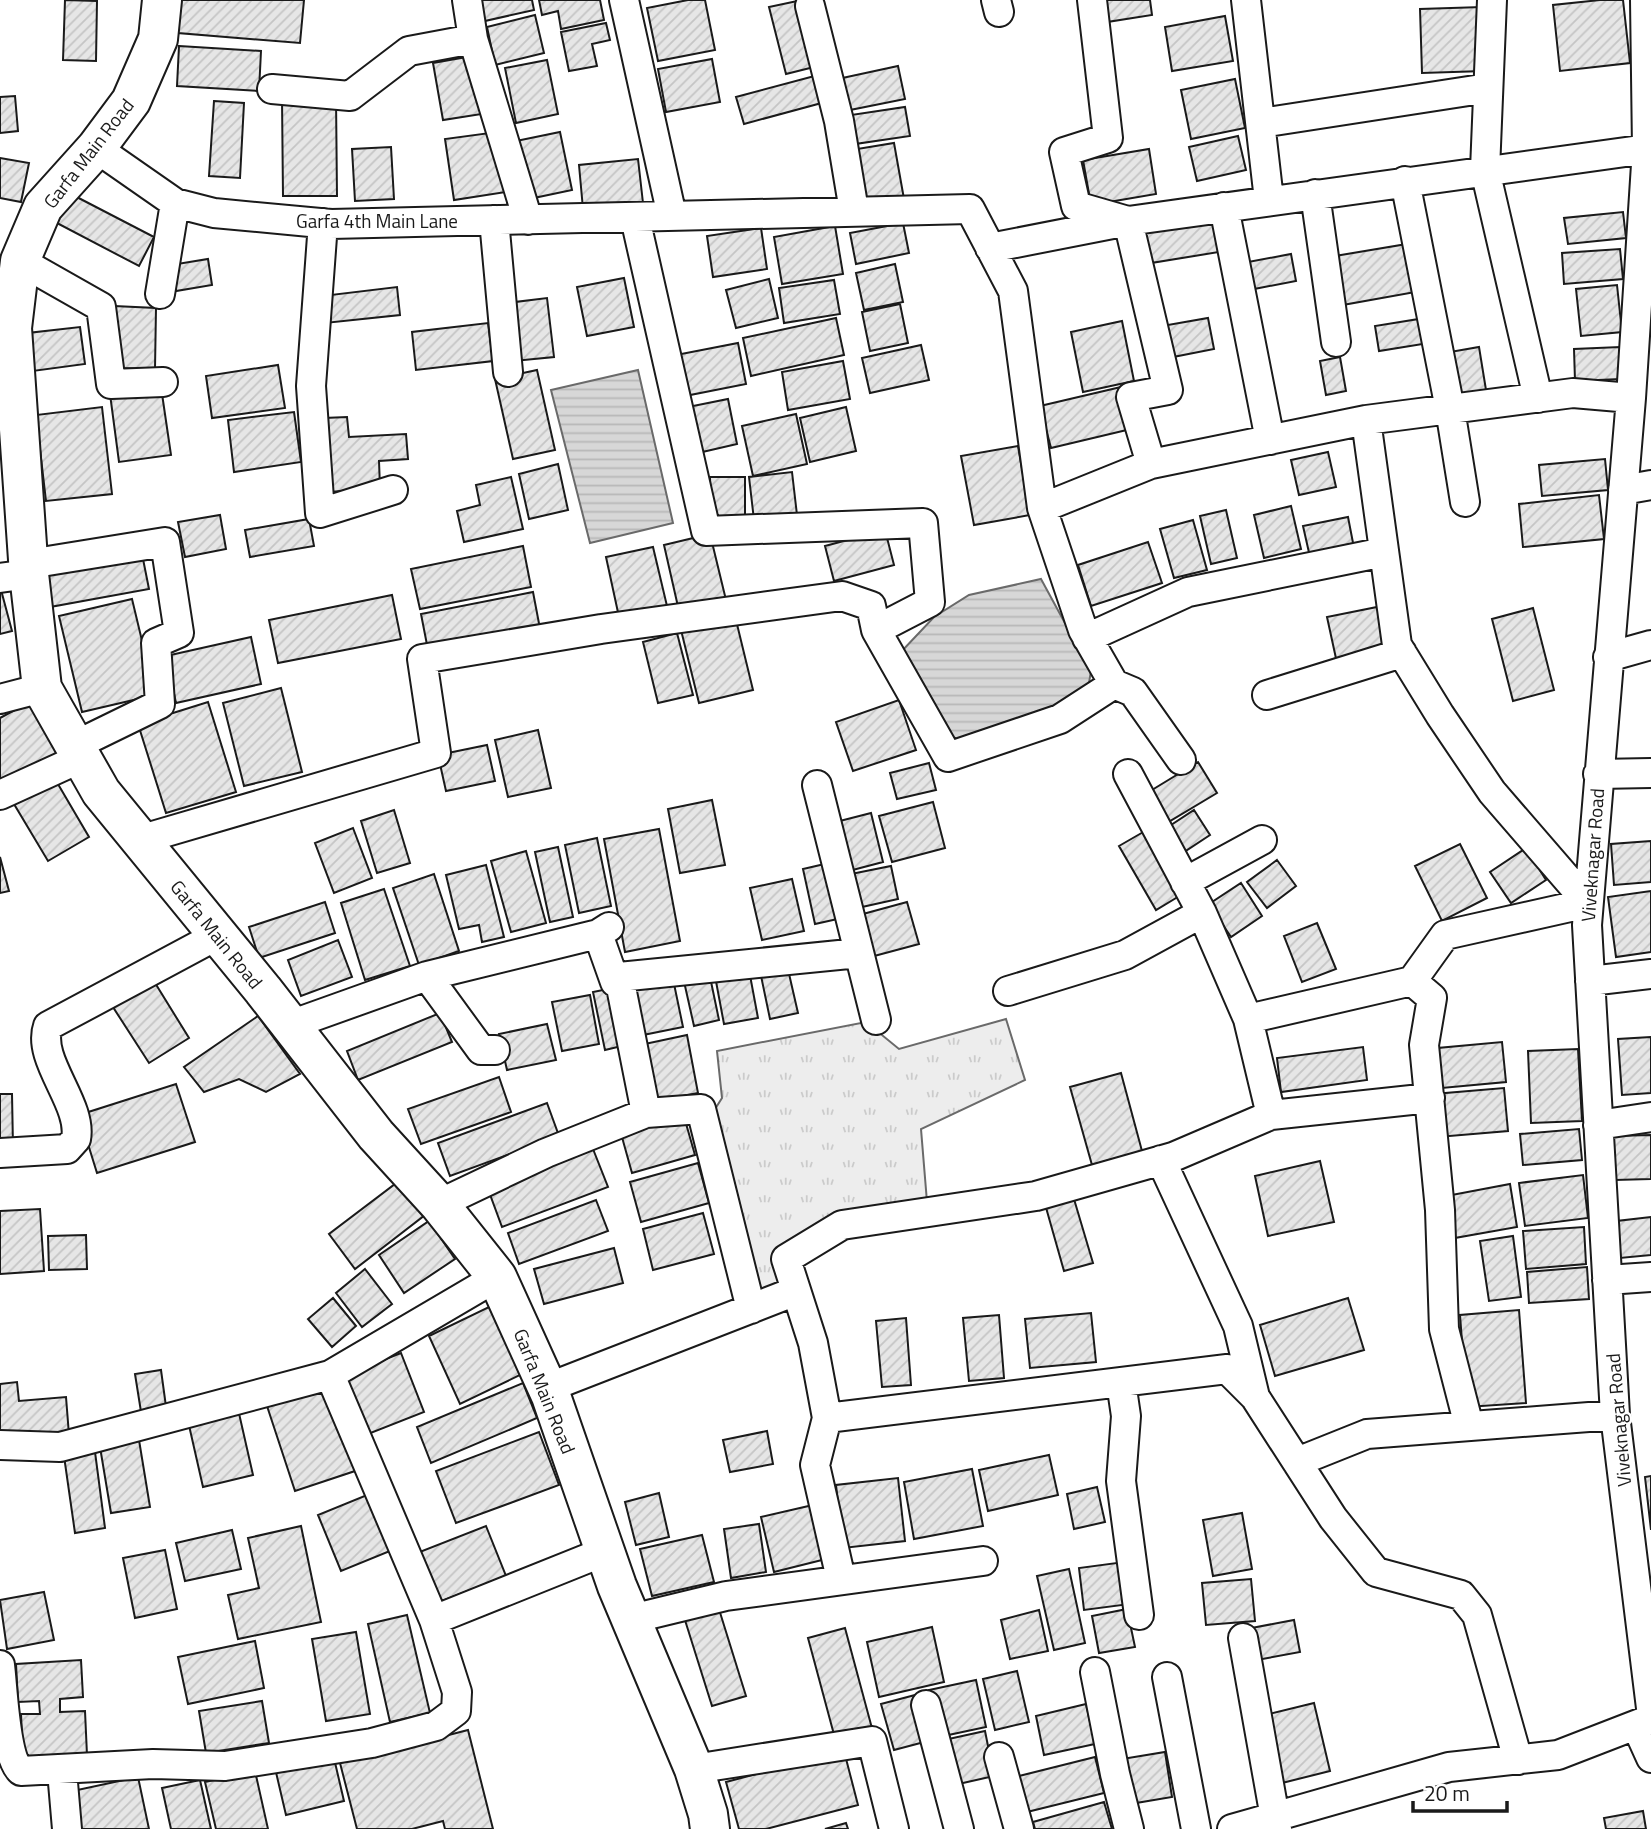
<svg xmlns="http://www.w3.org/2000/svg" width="1651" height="1829" viewBox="0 0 1651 1829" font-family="'Titillium Web',sans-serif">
<defs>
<pattern id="park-tufts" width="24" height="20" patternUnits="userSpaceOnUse" patternTransform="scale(1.75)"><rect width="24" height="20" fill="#ededed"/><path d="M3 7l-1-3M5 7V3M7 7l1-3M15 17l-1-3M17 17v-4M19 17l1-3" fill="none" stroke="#cbcbcb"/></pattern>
<pattern id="water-rules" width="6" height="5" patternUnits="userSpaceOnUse" patternTransform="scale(1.75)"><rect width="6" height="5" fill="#d7d7d7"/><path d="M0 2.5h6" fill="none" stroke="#b8b8b8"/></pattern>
<pattern id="building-hatch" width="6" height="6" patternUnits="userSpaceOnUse" patternTransform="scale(1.75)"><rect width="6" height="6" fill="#e6e6e6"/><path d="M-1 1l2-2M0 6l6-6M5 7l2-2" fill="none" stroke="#c5c5c5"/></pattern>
</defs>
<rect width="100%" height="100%" fill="#fff"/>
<path fill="url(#park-tufts)" stroke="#6a6a6a" stroke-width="2" d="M1006,1019l19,61 -104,49 6,73 -142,48 2,37 -28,10 -49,-180 12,-19 -5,-47 149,-29 33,27z"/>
<path fill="url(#water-rules)" stroke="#6a6a6a" stroke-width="2" d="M638,370l35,153 -83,20 -39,-153z
M1041,579l50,92 -3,18 -43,30 -104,25 -41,-91 34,-36 35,-22z"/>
<path fill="url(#building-hatch)" stroke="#1a1a1a" stroke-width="2" d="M65,0l32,1 -1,60 -33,-1z
M181,0h123l-4,43 -122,-10z
M471,0h61l2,10 -58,13z
M539,0h61l4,20 -43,9 -3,-18 -16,4z
M688,0h17l10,50 -57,11 -11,-53z
M802,0l16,66 -32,8 -17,-67z
M1103,0h47l2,15 -45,7z
M1600,0h23l7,63 -70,8 -7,-66z
M1482,7l2,64 -62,2 -2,-64z
M535,15l9,38 -49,12 -8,-38z
M1225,16l8,45 -61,10 -7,-44z
M606,23l4,17 -18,4 5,22 -28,5 -8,-39z
M179,46l82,5 -2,40 -82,-5z
M478,55l10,58 -45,7 -10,-57z
M712,59l8,43 -54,10 -8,-43z
M547,60l11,54 -42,9 -11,-55z
M898,66l7,33 -65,13 -7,-32z
M822,74l7,27 -85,23 -8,-27z
M1235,79l10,49 -54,11 -10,-49z
M15,96l3,35 -18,2v-36z
M336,98l1,98h-54l-1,-97z
M214,101l30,2 -4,75 -31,-2z
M905,107l5,29 -55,8 -4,-29z
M497,132l9,60 -52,8 -9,-61z
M560,132l12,58 -43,9 -13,-58z
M1238,136l8,34 -49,11 -8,-34z
M894,143l10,56 -43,8 -10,-57z
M391,147l3,52 -39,2 -3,-52z
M1149,149l7,45 -65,11 -8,-45z
M0,158l29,5 -8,39 -21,-4z
M638,159l5,44 -60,6 -4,-44z
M69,193l85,44 -15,29 -84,-44z
M1623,212l3,26 -58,6 -4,-26z
M1219,216l6,35 -74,12 -6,-35z
M903,223l6,30 -53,11 -6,-31z
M835,226l8,48 -61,10 -8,-47z
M761,228l6,41 -54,8 -6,-41z
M1413,243l8,48 -84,15 -8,-49z
M1620,249l3,30 -59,5 -2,-31z
M1291,254l5,27 -42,8 -6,-27z
M208,259l4,26 -36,6 -5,-26z
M895,264l8,38 -39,8 -8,-37z
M624,278l10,49 -47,9 -10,-49z
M769,279l9,39 -42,10 -10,-38z
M834,280l6,34 -56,9 -5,-35z
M1617,285l5,47 -41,4 -5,-47z
M397,287l3,28 -75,8 -3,-27z
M547,298l7,59 -40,4 -7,-58z
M900,304l8,39 -38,8 -8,-39z
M114,306l42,2 -1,61 -43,-1z
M836,318l8,37 -93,21 -8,-38z
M1208,318l6,31 -46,9 -6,-32z
M1425,318l4,25 -50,8 -4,-25z
M1122,321l12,60 -51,11 -12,-60z
M488,323l5,38 -77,9 -4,-38z
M80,327l5,37 -52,7 -5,-38z
M738,343l8,41 -61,12 -9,-41z
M921,345l8,35 -59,13 -8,-35z
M1479,347l7,43 -28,5 -8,-43z
M1620,347l1,32 -46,2 -1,-32z
M1340,357l6,34 -20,4 -6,-34z
M843,361l7,38 -62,11 -6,-38z
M278,365l7,43 -73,10 -6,-42z
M537,370l18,80 -42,9 -18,-80z
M161,387l10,68 -52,7 -9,-68z
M1121,387l10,42 -80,19 -11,-42z
M728,399l9,45 -39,9 -10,-46z
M102,407l10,87 -66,7 -10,-86z
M846,407l10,44 -46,11 -10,-44z
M294,412l7,50 -67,10 -6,-52z
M796,414l11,50 -54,12 -11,-50z
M347,417l2,20 57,-3 2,25 -29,2 1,27 -51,4 -5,-74z
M1018,446l12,69 -56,10 -13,-69z
M1328,452l8,35 -37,8 -8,-35z
M1605,459l3,31 -66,6 -3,-31z
M558,464l10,46 -39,9 -10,-45z
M792,472l5,43 -43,5 -5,-43z
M511,477l12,52 -59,13 -7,-31 23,-6 -4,-20z
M710,477h35v39l-34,1z
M1599,495l5,44 -81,8 -4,-43z
M1291,506l10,43 -37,9 -10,-43z
M1226,510l11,48 -26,6 -11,-48z
M220,515l6,34 -41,8 -7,-35z
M1348,517l6,31 -44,9 -7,-31z
M309,519l5,27 -64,11 -5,-27z
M1193,520l14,50 -33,8 -14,-49z
M885,530l9,35 -60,16 -9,-35z
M710,534l16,66 -47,11 -15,-66z
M1148,542l14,41 -71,23 -13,-41z
M523,546l8,41 -111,22 -9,-40z
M653,547l14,59 -48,11 -13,-60z
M141,549l8,40 -99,18 -7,-40z
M0,586l12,45 -12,3z
M533,592l8,42 -112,21 -8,-41z
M392,595l9,44 -123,24 -9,-43z
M132,599l23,96 -73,17 -23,-96z
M1382,606l9,46 -54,11 -10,-46z
M1533,608l21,82 -41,11 -21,-82z
M735,616l18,74 -54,13 -18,-73z
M677,633l16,62 -35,8 -15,-61z
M251,637l10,47 -85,19 -10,-47z
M281,688l21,84 -58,14 -21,-83z
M33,700l30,56 -63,31v-69z
M899,700l17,50 -63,21 -17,-49z
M208,702l28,90 -70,21 -28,-89z
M538,730l13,58 -43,9 -13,-57z
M487,745l8,36 -49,10 -8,-36z
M1198,762l19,31 -52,31 -18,-31z
M929,763l7,27 -39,9 -7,-26z
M55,779l34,58 -41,24 -34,-57z
M712,800l13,65 -45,8 -12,-64z
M933,802l12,46 -53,14 -13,-46z
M394,810l16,53 -33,10 -16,-52z
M1194,810l16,25 -29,19 -16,-25z
M871,813l12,49 -38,10 -13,-49z
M353,828l19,50 -38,15 -19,-50z
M659,829l21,112 -55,11 -21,-113z
M1145,831l36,64 -25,15 -37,-64z
M597,838l14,68 -32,7 -14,-68z
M1651,841v41l-37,3 -3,-41z
M1460,844l27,54 -45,23 -27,-55z
M558,847l15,70 -23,5 -15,-70z
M1526,848l20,32 -35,23 -21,-31z
M526,851l20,72 -35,9 -20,-71z
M0,857l9,34 -9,2z
M1277,860l19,26 -29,22 -20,-26z
M829,863l13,55 -27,6 -12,-55z
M486,865l18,72 -22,5 -3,-17 -20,4 -13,-54z
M891,866l7,33 -45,10 -7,-34z
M434,874l25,77 -40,14 -26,-77z
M792,879l12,52 -42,9 -12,-52z
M1241,883l21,33 -31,21 -22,-33z
M384,889l26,77 -45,14 -24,-77z
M1651,891v61l-35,5 -8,-60z
M325,902l10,31 -76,25 -10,-31z
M907,902l12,42 -56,15 -11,-42z
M1317,923l19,46 -34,13 -18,-46z
M338,940l14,37 -51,19 -13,-36z
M787,965l11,48 -28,6 -10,-48z
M749,970l9,48 -34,6 -9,-48z
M709,972l10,48 -25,6 -11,-49z
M152,978l37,60 -40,25 -38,-59z
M673,979l10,48 -45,9 -9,-49z
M618,987l12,57 -25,6 -12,-58z
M590,995l9,49 -37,7 -10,-49z
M440,1013l12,29 -94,38 -11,-29z
M258,1016l42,58 -34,18 -27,-13 -35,13 -20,-25z
M547,1024l9,36 -49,10 -8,-36z
M687,1035l11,58 -46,9 -12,-57z
M1651,1037v56l-29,2 -4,-56z
M1502,1042l4,40 -75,7 -4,-40z
M1363,1047l4,33 -86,12 -4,-34z
M1578,1049l4,72 -51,2 -3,-72z
M1121,1073l21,78 -50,14 -22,-78z
M499,1077l12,35 -90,32 -13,-35z
M176,1084l19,58 -98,31 -18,-58z
M1504,1088l4,43 -70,6 -4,-43z
M0,1094h12l1,53 -13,1z
M547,1103l12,33 -109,40 -12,-33z
M683,1113l12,42 -63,18 -12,-43z
M1579,1129l3,31 -59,5 -3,-31z
M1651,1135v44l-36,1 -2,-44z
M593,1149l15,38 -106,40 -14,-38z
M1320,1161l14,61 -66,14 -13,-60z
M698,1163l11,40 -68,19 -11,-40z
M1583,1175l5,43 -63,8 -6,-43z
M399,1181l26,34 -70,54 -26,-35z
M1510,1184l7,43 -68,12 -8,-42z
M1071,1189l22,74 -29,8 -21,-74z
M596,1200l12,31 -89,33 -11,-31z
M40,1209l4,62 -44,3v-63z
M703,1213l11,41 -61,16 -10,-41z
M1651,1217v38l-31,3 -3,-37z
M429,1221l26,38 -51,34 -25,-38z
M1584,1227l2,37 -60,5 -3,-38z
M86,1235l1,34 -38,1 -1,-34z
M1513,1236l8,61 -32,4 -9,-60z
M614,1248l9,35 -79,21 -10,-35z
M1587,1267l2,32 -60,4 -2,-31z
M365,1269l27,35 -30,23 -26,-34z
M333,1298l23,28 -24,21 -24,-28z
M1348,1298l16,52 -89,26 -15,-51z
M491,1306l33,67 -64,31 -31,-68z
M1519,1310l7,93 -59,4 -7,-92z
M1091,1313l5,49 -66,6 -5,-49z
M999,1315l5,63 -35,3 -6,-63z
M906,1318l5,67 -29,2 -6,-66z
M401,1353l23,59 -61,24 -23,-59z
M161,1370l6,44 -25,4 -7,-44z
M17,1382l2,19 47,-4 3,38 -69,6v-57z
M523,1383l14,35 -106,45 -14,-36z
M327,1384l28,87 -60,20 -29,-88z
M238,1409l15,66 -50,12 -15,-66z
M767,1431l6,33 -43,8 -7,-32z
M539,1432l20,53 -103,38 -20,-52z
M139,1440l11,67 -39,6 -11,-66z
M95,1452l10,76 -30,5 -11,-77z
M1049,1455l9,40 -70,16 -9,-41z
M972,1469l11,57 -69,13 -10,-57z
M1651,1476v54l-6,-53z
M898,1478l7,63 -62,7 -7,-63z
M1097,1487l8,35 -31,7 -7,-35z
M659,1493l10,44 -33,8 -11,-43z
M367,1495l23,56 -49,20 -23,-56z
M813,1505l13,54 -52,13 -13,-55z
M1242,1513l10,56 -39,7 -10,-56z
M759,1524l7,48 -35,6 -7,-49z
M301,1526l20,96 -83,17 -10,-44 31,-7 -11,-50z
M486,1526l20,50 -69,27 -20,-50z
M232,1530l9,39 -56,12 -9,-38z
M702,1535l12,47 -62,14 -12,-47z
M165,1550l12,59 -42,9 -12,-60z
M1124,1562l6,42 -46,6 -5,-42z
M1069,1569l16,74 -31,7 -17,-74z
M1251,1579l4,42 -49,4 -4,-42z
M44,1592l10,48 -47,9 -7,-49z
M718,1606l28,90 -34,10 -28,-89z
M1127,1609l8,38 -36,6 -7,-37z
M1039,1610l9,41 -38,8 -9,-39z
M407,1615l23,98 -40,9 -22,-98z
M1294,1620l6,32 -49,9 -5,-32z
M932,1627l12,55 -65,15 -12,-55z
M845,1628l28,104 -37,10 -28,-104z
M356,1632l14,82 -44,7 -14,-82z
M255,1641l9,47 -76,16 -10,-47z
M81,1660l2,37 -23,2v13l25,-1 2,44 -64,4 -2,-45h19l-1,-13 -21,1 -2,-38z
M1017,1671l12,51 -34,8 -12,-51z
M976,1680l10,47 -47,10 -10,-47z
M915,1695l13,46 -34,9 -13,-46z
M262,1701l7,42 -63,10 -7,-42z
M1314,1703l16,68 -48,12 -17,-68z
M1086,1704l9,40 -51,11 -8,-39z
M468,1730l25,99h-48l-2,-8 -31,8h-55l-17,-66z
M985,1731l9,45 -40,9 -10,-45z
M844,1751l14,54 -92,24h-27l-13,-47z
M1165,1752l7,45 -42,7 -8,-45z
M333,1754l11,47 -58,14 -11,-47z
M1095,1757l9,36 -77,19 -8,-36z
M255,1771l13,58h-52l-11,-47z
M138,1777l11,52h-73l-8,-37z
M200,1780l11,49h-40l-9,-41z
M1104,1802l8,27h-77l-2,-7z
M1643,1811l3,18h-40l-2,-11z
M846,1823l2,6h-23z"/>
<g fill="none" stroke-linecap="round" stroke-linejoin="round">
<g stroke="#1a1a1a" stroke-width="32">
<path id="street" d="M467,0l6,39 55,181
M624,0l48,216
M996,0l3,12
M1092,0l16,138 -44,14 12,54 52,15 40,169 -37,7 20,67
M1246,0l23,200
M1492,0l-7,170 53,228
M1645,0l2,149 -16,249 -44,527 28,490 36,293
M810,6l29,115 15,90
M272,89l78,7 59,-45 64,-12
M1261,123l227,-35
M96,148l79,55 39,10 117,11 639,-15 43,82 29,217 41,122 31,54 -54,35 -112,38 -72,-127 54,-28 -7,-79 -217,8 -71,-313
M1405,181l45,228 15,93
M1315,194l21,148
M1224,207l46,233
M494,220l14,152
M323,223l-12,163 9,127 73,-23
M990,248l138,-27 519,-72
M20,261l81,46 10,77 52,-2
M160,294l15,-91
M1623,490l28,-5
M1042,508l109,-44 215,-44 207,-27 58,5
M29,564l136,-22 14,91 -23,10 4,61 -86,42
M0,578l29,-4
M1087,638l101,-46 196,-40
M1608,657l43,-12
M1114,684l19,8 48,68
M1267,695l135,-42
M0,699l42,-11
M1128,774l74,139 46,106 23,96
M1598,774l53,-1
M817,785l59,235
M0,795l81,-37
M139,840l297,-87 -14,-94 179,-30 241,-33 29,10 5,24
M1185,882l77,-42
M598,934l17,48 4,-5 27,136
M427,976l54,74h14
M619,977l240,-24
M1412,981l20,17 -8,47 16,165 4,119 25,97
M1590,981l61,-7
M1008,991l117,-36 77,-42
M1248,1019l164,-38 33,-46 143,-32 -96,-111 -52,-77 -43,-70 -31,-225
M290,1025l137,-49 171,-42 11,-7
M1598,1125l53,-8
M0,1153l67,-4 9,-10c7,-35 -40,-79 -28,-113l170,-91
M1161,1160l77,166 17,71
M439,1204l107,-51 100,-40 55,-4 50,200
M1607,1280l44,-3
M330,1375l104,245
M1121,1382l5,34 -5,65 18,134
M547,1388l249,-97
M827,1418l400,-49 28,28 78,121 43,54 85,23 16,20 41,145
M0,1445l60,2 270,-72 167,-98
M1297,1462l70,-28 248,-19
M841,1579l-26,-114 12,-47 -14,-75 -27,-84 56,-34 194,-29 137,-39 98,-42 159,-17
M631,1619l95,-23 257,-35
M1243,1638l34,191
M0,1665c3,23 5,93 21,106l132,-7 72,2 147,-23 64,-17 20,-15 1,-19 -23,-72 172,-69
M1095,1672l20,102 14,55
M1167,1677l29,152
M926,1705l33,124
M1636,1725l15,33
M999,1757l20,72
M694,1769l178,-28 22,88
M62,1771l5,58
M1232,1829l217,-62 109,-12 93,-36"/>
</g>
<g stroke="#1a1a1a" stroke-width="42">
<path id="secondary" d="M162,0l-4,39 -27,62 -35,47 -53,59 -23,54 -8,67 17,246 13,114 59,104 162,198 113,145 63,69 58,73 54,119 66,190 77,183 14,45 2,15"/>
</g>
<use href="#street" stroke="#fff" stroke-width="28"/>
<use href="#secondary" stroke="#fff" stroke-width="38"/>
</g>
<g text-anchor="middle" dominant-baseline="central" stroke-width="5" stroke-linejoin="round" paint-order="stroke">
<g font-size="19" fill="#1a1a1a" stroke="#fff">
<text transform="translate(88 153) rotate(-52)">Garfa Main Road</text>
<text x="377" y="220">Garfa 4th Main Lane</text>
<text transform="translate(1592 855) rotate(-86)">Viveknagar Road</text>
<text transform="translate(217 934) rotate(51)">Garfa Main Road</text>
<text transform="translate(545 1391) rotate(68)">Garfa Main Road</text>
<text transform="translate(1618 1420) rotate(-95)">Viveknagar Road</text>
</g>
</g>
<path d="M1413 1801v10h94v-10" fill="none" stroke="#1a1a1a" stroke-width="3.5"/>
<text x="1424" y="1801" font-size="21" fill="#1a1a1a" stroke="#ffffff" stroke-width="5" paint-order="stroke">20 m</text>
</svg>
